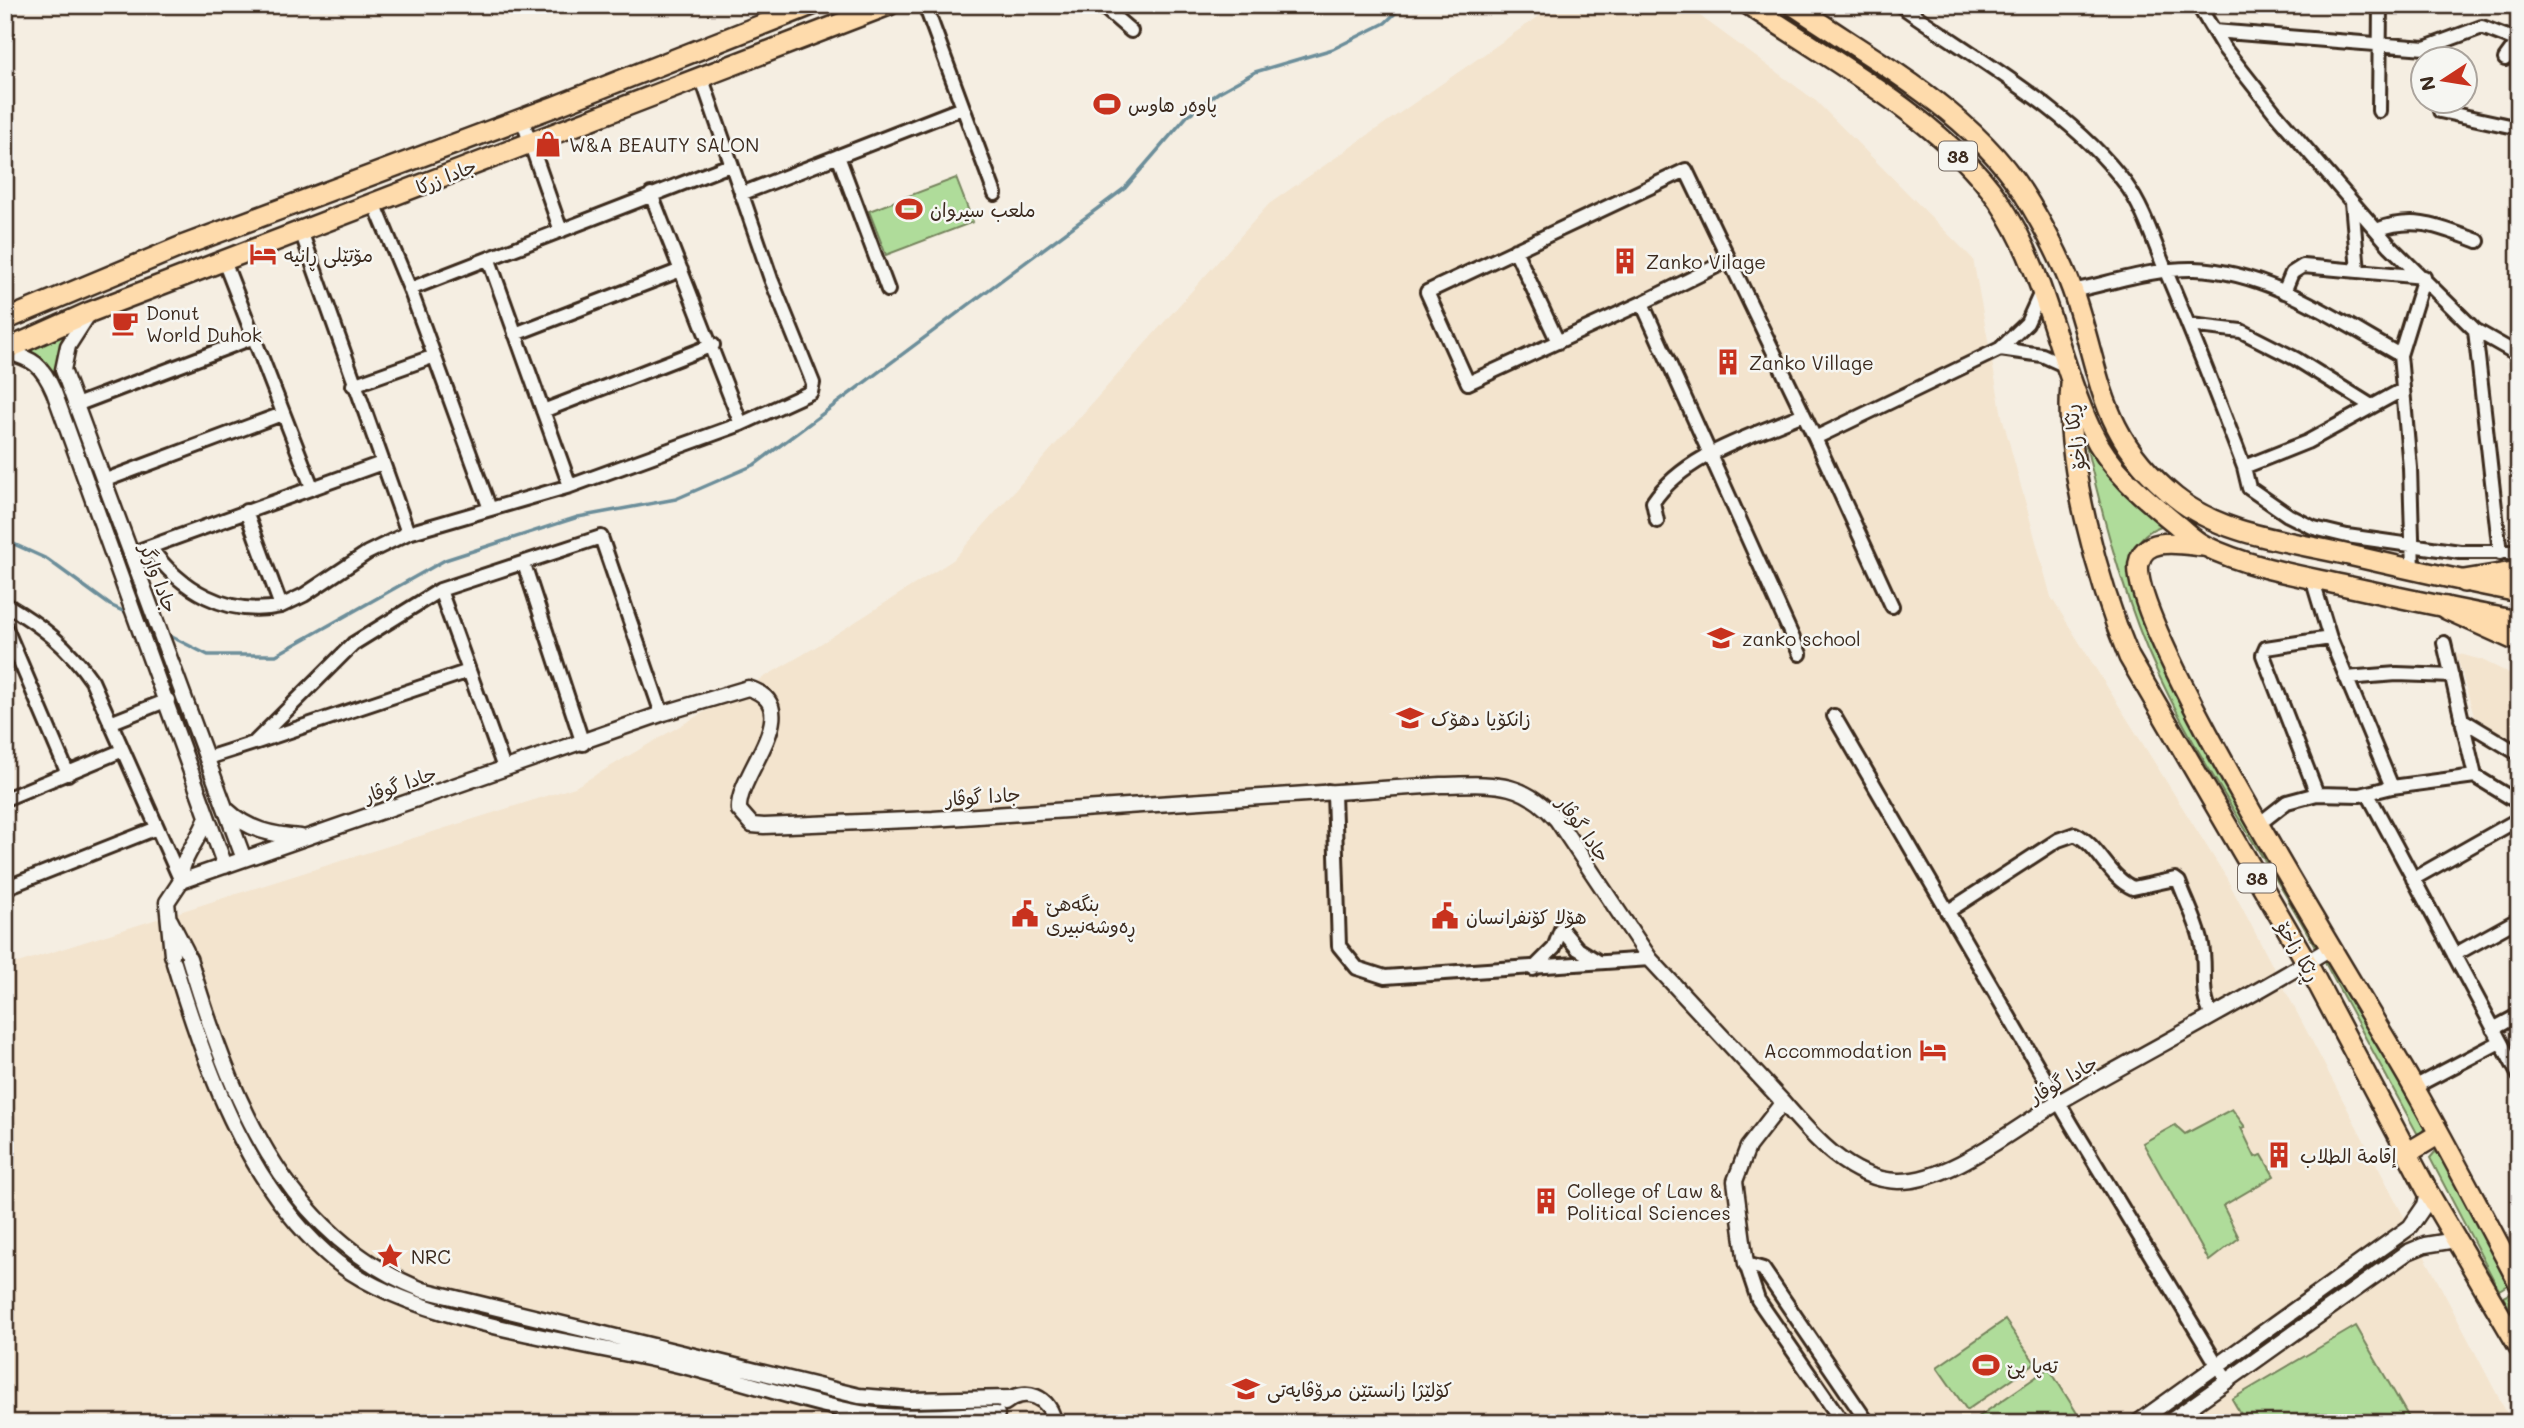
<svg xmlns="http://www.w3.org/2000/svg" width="2524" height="1428" viewBox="0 0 2524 1428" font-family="Mali,'Playpen Sans Arabic',sans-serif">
<rect width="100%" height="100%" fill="#f5eee2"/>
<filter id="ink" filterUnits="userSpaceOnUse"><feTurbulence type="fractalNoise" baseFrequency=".0143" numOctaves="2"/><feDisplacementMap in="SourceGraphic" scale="14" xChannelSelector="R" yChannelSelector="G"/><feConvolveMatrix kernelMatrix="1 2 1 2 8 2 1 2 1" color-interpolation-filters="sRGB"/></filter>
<g filter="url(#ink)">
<path fill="#f3e4ce" d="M1555,5h130l131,96 157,158 29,157 49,181 175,280 286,546h-2507v-456l570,-180 239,-139 139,-88 316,-356z
M2456,653l26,7 37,18v67l-45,-29z"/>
<path fill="#afdc9a" stroke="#75835c" stroke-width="2" d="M956,178l17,44 -87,33 -17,-44z
M63,335l-2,33 -10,4 -2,-6 -20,-15z
M2086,445l44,53 31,28c-26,9 -32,30 -26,55l192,362 -10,7c-55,-101 -125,-195 -170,-301 -27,-66 -45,-135 -61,-204z
M2333,956l92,171 -4,7 -4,-1 -93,-172z
M2232,1109l13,18 -4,1 14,29 7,-2 12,21 -51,30 16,32 -30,23 -66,-118 32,-18 10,9z
M2435,1152l6,2 68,130 -10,6 -69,-132z
M2513,1292l6,10v23l-16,-28z
M2005,1320l30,43 -68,47 -30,-43z
M2356,1326l56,97h-166l-14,-24z
M2049,1368l34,55h-108l-1,-3z"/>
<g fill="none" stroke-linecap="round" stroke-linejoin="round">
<path stroke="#6c8e9a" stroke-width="3.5" d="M5,540l42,19 63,46 19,9
M166,634l42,21h68l169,-95 133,-43 98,-18 78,-34 371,-277 63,-73 31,-23 36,-20 78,-23 52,-26 19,-18"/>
<g stroke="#3b2a1e" stroke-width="18">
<path id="minor" d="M925,5l70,189
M1101,5l30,26
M1900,5c74,53 170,104 225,178 19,26 28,57 40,86 28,66 54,132 79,198l5,21 39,27 26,13 33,8 113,16h59
M2198,5l26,43 52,66 114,132 85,84 44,25
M2214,31l211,17 57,-21 36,14
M2505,59l14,-19
M701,76l70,203 42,104 -2,9 -70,32
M2379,111l1,-106
M2440,111l79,17
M522,119l39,112
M838,156l50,134
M741,194l221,-86
M2352,202l6,69
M375,205l35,84 80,220
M2376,230c40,-15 63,-3 102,11
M301,231l107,302
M1515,250l43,92
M489,260l81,226
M224,261l88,226
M410,289l320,-124
M2072,291c39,-8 81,-23 122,-22 75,2 143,51 206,86
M2284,292l8,-19 11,-7 121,11 -24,78 10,113 3,103
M1642,303l87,-43
M2190,325l51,6 55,28 74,46
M2475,330l25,223
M515,334l166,-64
M2000,349l42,6 22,10
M353,385l79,-28
M76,405l176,-67
M543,411l170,-66
M1815,438l77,168
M2244,467l63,-25 95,-52
M103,481l179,-67
M1657,521l-4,-19c32,-48 100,-66 150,-88
M150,547c29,42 78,71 131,59l-35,-95
M130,554l252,-91
M524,564l59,180
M2306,579l8,6 16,53 62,149
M440,590l64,178
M5,604c36,21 63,42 87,77l89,200
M281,606l23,-11 63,-42 41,-20 162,-47 171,-62 -90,-230
M5,626l63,148
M2330,638l-64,10 -3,7 54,139 43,1 32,-8 83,-11 44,27
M2444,643l31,133
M1800,654l-158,-351 -174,80 -41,-91 259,-122 129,268 185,-89 27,-26 15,-33
M2346,678l51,-4 55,2
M1834,716l238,409 155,256
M2461,719l58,35
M110,723l58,-23
M254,743l215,-72
M207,758l47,-15 99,-99 87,-54 161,-53 61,177
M1328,791l6,2 5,153 18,22 28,9 265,-18
M2368,794l151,282
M5,799l116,-48
M2259,824l28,-22 30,-8
M2413,879l106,-60
M5,888l152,-60
M1947,912l111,-72 17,-6c25,12 33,43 58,54l42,-9 4,3c7,19 17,38 22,58 7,28 -3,51 11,76
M2454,955l65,-36
M1533,969l21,-21 7,-19 17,20 21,13
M2493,1029l26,-14
M2414,1087l86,-45
M1746,1264l17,5 105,154
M1746,1264l12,36 85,123
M990,1423l6,-1"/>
</g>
<g stroke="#3b2a1e" stroke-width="19">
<path id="tertiary" d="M88,315l-20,31 -5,24 181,489
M5,351c28,8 37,13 49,41l171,474
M227,810c21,20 45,25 74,27
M181,881c-2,-21 20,-43 26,-64
M170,920l16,31
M172,955l-5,-53 14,-21 483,-168 84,-25c61,19 -12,86 -9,122l13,15 12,1 169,-7 508,-34c50,-1 81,-6 116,35l93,139 133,143 -35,45 -13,34 11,83
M189,958c40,134 93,277 234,332l436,106 50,4 102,-2
M174,963c31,102 71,218 153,291 78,71 257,86 360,113 57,14 115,35 173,46 44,8 93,1 137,1
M1783,1102c29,34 67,78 115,79 52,1 116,-53 161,-79 90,-52 184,-100 273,-155
M1005,1403c20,-17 46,-6 49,20
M2137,1423l273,-196 15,-22 3,-13
M2168,1423l240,-171 17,-7 31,-5"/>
</g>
<g stroke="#3b2a1e" stroke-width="24">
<path id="primary" d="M5,320l177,-74 374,-140 256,-101
M5,350l85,-38 799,-307
M2071,384c-7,77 28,201 58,273l178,306 121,229 91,155
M2203,546c-21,-2 -59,-11 -64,17 -13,61 231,446 274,523 37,65 71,131 106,197
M2409,1152l30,-18"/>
</g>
<g stroke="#3b2a1e" stroke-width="24">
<path id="trunk" d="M1749,5c81,55 194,115 249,195 48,70 58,155 93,230 18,39 52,67 85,94 9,7 18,17 29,22 43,21 91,29 137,39 59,13 118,26 177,36
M1793,5c83,57 185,109 237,199 16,27 31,55 42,85 30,85 25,145 103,208 48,39 115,44 174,58 56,13 113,26 170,37"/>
</g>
<g stroke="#3b2a1e" stroke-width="26">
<path id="motorway" d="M2464,581l55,-9
M2446,608l73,33"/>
</g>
<use href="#minor" stroke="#f6f6f2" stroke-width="12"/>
<use href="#tertiary" stroke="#f6f6f2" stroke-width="14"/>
<use href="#primary" stroke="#fedbac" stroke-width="19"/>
<use href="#trunk" stroke="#fedbac" stroke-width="19"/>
<use href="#motorway" stroke="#fedbac" stroke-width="21"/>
</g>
</g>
<defs>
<g id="stadium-bare" transform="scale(2.1)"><path d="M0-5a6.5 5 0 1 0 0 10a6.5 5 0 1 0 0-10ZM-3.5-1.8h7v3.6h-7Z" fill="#c8321e" stroke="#f6f6f2" stroke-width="2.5" paint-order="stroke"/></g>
<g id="shop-bare" transform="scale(2.1)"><path d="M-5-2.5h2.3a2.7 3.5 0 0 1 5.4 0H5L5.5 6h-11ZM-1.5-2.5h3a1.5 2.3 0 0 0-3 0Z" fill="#c8321e" stroke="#f6f6f2" stroke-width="2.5" paint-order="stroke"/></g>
<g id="hotel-bare" transform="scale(2.1)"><path d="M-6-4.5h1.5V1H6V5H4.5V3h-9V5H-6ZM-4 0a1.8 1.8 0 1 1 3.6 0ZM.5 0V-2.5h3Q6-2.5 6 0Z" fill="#c8321e" stroke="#f6f6f2" stroke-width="2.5" paint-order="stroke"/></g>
<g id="building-bare" transform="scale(2.1)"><path d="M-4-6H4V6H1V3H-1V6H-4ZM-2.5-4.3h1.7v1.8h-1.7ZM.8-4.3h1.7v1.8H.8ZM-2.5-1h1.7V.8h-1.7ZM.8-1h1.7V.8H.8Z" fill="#c8321e" stroke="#f6f6f2" stroke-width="2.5" paint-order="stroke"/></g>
<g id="cafe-bare" transform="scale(2.1)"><path d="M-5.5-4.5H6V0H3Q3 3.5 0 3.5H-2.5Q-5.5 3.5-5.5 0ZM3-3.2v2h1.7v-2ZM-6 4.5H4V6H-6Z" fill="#c8321e" stroke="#f6f6f2" stroke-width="2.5" paint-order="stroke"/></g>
<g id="school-bare" transform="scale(2.1)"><path d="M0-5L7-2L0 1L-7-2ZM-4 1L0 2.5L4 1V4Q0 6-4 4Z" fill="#c8321e" stroke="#f6f6f2" stroke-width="2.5" paint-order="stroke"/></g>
<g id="university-bare" transform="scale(2.1)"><path d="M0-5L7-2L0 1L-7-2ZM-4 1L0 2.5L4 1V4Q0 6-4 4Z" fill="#c8321e" stroke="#f6f6f2" stroke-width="2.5" paint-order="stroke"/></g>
<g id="civic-bare" transform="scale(2.1)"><path d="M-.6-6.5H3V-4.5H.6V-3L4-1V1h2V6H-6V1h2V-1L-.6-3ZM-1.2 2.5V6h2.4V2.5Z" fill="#c8321e" stroke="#f6f6f2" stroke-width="2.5" paint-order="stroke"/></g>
<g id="sight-bare" transform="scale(2.1)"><path d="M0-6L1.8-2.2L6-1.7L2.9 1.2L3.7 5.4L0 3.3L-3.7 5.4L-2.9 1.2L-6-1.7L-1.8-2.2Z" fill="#c8321e" stroke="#f6f6f2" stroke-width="2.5" paint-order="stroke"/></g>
</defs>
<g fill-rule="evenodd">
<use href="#stadium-bare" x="1107" y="104"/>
<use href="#shop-bare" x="548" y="144"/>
<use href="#stadium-bare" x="909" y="209"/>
<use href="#hotel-bare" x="263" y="254"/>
<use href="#building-bare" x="1625" y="261"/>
<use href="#cafe-bare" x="125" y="323"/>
<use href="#building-bare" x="1728" y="362"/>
<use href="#school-bare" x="1721" y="638"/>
<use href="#university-bare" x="1410" y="718"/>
<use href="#civic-bare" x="1025" y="914"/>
<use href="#civic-bare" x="1445" y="916"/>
<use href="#hotel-bare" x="1933" y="1050"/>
<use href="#building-bare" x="2279" y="1155"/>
<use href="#building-bare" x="1546" y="1201"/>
<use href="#sight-bare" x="390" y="1256"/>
<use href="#stadium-bare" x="1986" y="1365"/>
<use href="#university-bare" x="1246" y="1389"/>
</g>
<g text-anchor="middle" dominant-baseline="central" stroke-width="5" stroke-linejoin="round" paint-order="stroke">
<g fill="#f6f6f2" stroke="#73675e" stroke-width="2">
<rect x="1939" y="141.5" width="38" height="29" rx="5"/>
<rect x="2238" y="863.5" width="38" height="29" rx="5"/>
</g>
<g font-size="18" font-weight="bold" fill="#3b2a1e">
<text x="1958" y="156">38</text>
<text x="2257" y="878">38</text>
</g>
<g font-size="19" fill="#3b2a1e" stroke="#f6f6f2" text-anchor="start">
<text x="1128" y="104">پاوەر هاوس</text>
<text x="569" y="144">W&amp;A BEAUTY SALON</text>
<text x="930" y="209">ملعب سيروان</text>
<text x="284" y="254">مۆتێلی ڕانیە</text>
<text x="1646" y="261">Zanko Vilage</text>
<text x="146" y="312">Donut<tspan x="146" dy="22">World Duhok</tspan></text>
<text x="1749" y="362">Zanko Village</text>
<text x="1742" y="638">zanko school</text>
<text x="1431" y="718">زانکۆیا دهۆک</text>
<text x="1046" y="903">بنگه‌هێ<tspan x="1046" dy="22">ڕه‌وشه‌نبیرى</tspan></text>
<text x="1466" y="916">هۆلا كۆنفرانسان</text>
<text x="1912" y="1050" text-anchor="end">Accommodation</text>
<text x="2300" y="1155">إقامة الطلاب</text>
<text x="1567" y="1190">College of Law &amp;<tspan x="1567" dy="22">Political Sciences</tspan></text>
<text x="411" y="1256">NRC</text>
<text x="2007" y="1365">تەپا پێ</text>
<text x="1267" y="1389">كۆلێژا زانستێن مرۆڤایەتی</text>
</g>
<g font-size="19" fill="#3b2a1e" stroke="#f6f6f2">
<text transform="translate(446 176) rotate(-22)">جادا زرکا</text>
<text transform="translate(2074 437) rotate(-97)">ڕێکا زاخۆ</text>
<text transform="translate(159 578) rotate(69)">جادا وارگر</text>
<text transform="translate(400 784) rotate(-19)">جادا گوڤار</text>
<text transform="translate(983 796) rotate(-4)">جادا گوڤار</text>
<text transform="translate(1584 829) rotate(54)">جادا گوڤار</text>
<text transform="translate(2299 951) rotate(60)">ڕێکا زاخۆ</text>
<text transform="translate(2063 1079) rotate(-30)">جادا گوڤار</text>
</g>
</g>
<rect width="2524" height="1428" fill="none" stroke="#f6f6f2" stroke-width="28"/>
<rect x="14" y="14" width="2496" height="1400" fill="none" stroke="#3b2a1e" stroke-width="2.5" filter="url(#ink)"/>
<g transform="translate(2444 80) rotate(258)"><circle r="33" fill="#f6f6f2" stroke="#aba49d" stroke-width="2"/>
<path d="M0-5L12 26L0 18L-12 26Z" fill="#c8321e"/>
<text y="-10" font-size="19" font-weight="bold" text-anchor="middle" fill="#3b2a1e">N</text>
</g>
</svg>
